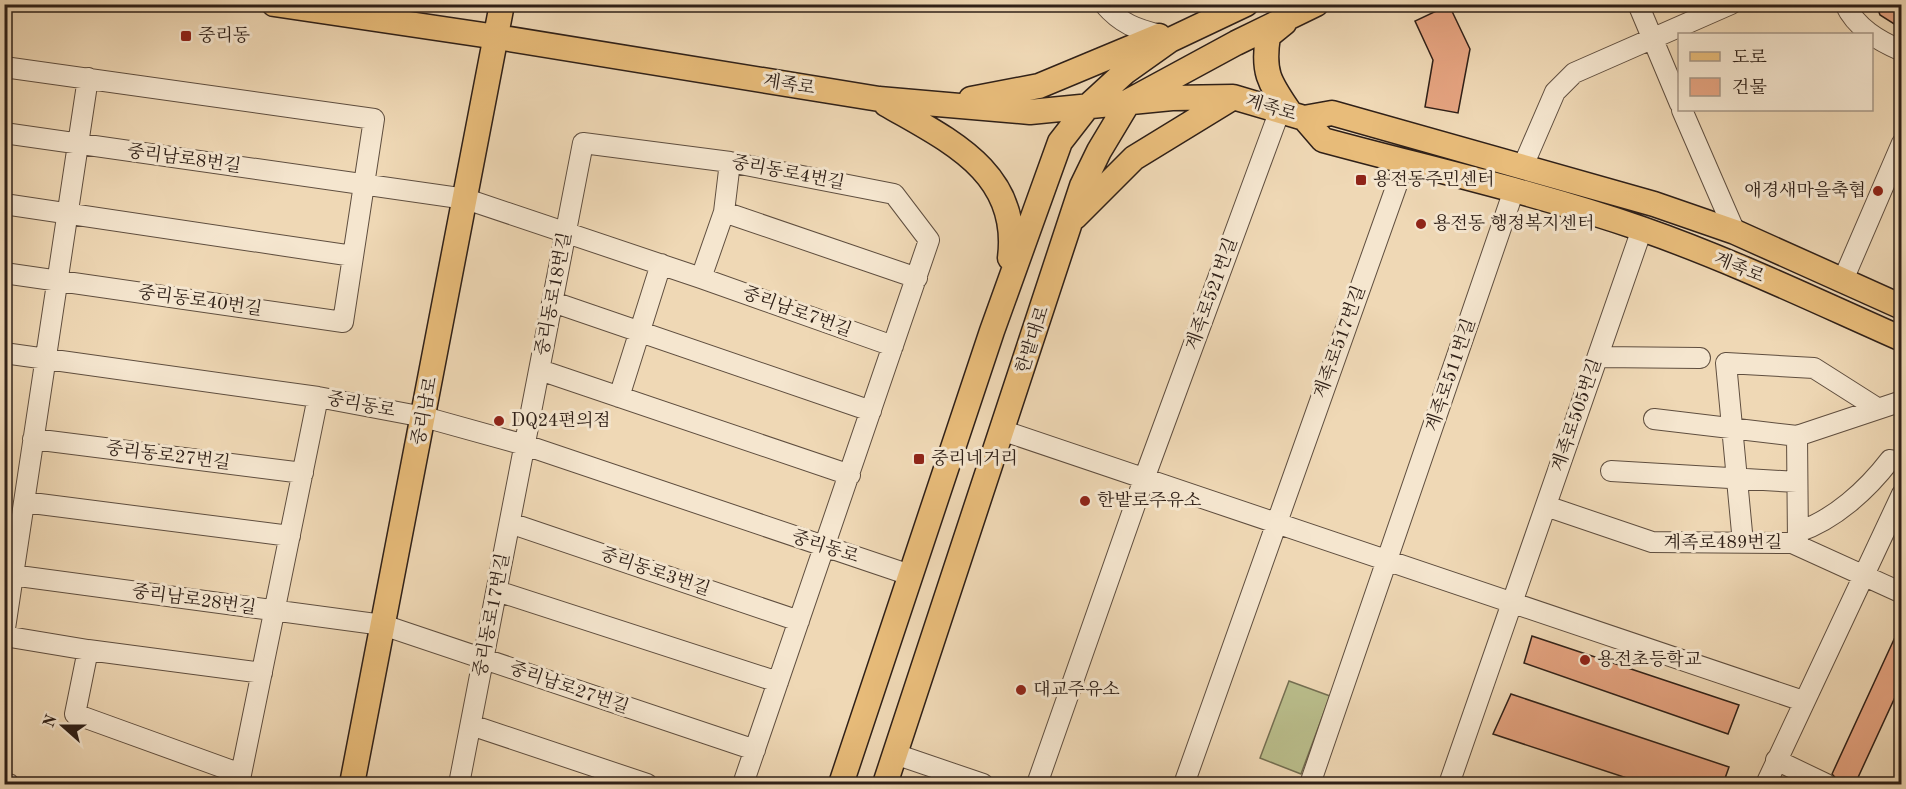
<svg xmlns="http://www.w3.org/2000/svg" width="1906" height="789" viewBox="0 0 1906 789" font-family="'Old Standard TT','Noto Serif KR',serif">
<rect width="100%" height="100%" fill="#efd8b5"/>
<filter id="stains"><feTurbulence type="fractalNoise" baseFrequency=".00333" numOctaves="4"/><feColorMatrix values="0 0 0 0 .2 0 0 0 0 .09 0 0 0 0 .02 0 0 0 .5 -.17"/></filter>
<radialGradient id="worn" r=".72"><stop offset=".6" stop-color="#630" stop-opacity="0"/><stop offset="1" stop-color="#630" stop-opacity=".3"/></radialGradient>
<path fill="#babe8c" stroke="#746f52" stroke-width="1.5" d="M1289,681l41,15 -29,78 -41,-16z"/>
<path fill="#e6a481" stroke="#2f2018" stroke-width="1.5" d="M1876,4h26v25l-22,-14z
M1449,5l21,44 -12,64 -33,-6 8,-47 -18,-39z
M1902,622v60l-47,102h-14l-9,-10z
M1532,636l207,69 -11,29 -204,-71z
M1511,694l218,73 -6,17h-78l-152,-50z"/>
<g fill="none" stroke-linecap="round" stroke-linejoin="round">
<g stroke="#5f4e3f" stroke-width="22">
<path id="minor" d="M1104,4c17,20 32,25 56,31
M1638,4l42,100
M1845,4c11,24 34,37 57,47
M4,67l370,52 -31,203 -339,-49
M1682,110l53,122
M4,133l462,66 235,79 192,68
M1523,166l32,-74 19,-19 157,-69
M4,204l349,52
M724,212l193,66
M701,278l23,-66 6,-50
M1843,280l59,-137
M553,302l318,109
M4,353l314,44 106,20 101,28 385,130
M1598,357l102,1
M540,370l310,105
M619,397l42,-133
M1654,419l143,17 105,-35
M1004,431l799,270
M1797,436l1,107
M33,439l270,34
M1611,471l186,11
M24,502l266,34
M1546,506l106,36 140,1 110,50
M510,523l289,98
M1798,532c36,-12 69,-42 92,-72
M1743,543l-17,-180 88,5 63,40
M4,574l379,51 372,125
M497,591l281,91
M4,635l84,-557
M4,636l84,14 174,23
M88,650l-13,64 166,60
M471,725l176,59
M895,754l88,30
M1776,760l50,24
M4,783l5,1
M239,784l79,-387
M459,784l124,-641 147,19 164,32 35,46 -186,544
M1037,784l107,-305 136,-369
M1184,784l221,-622
M1310,784l204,-594
M1449,784l193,-555
M1766,784l136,-290"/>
</g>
<g stroke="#2f2018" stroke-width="27">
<path id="major" d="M274,4l223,33 382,62 151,13 142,-14 61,-1 71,21 19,22c107,29 215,53 319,89 89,31 174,72 260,110
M1284,23l-16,13c-6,38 2,47 23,78
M971,99l68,-13 120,-50
M886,104c62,36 135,68 124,154
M1304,118l28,-5 322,91 81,28 167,75
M1075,217l59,-59 98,-60
M352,784l150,-780
M841,784l151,-453 68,-189 28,-36 37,-34 45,-32 76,-36
M885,784l197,-598 17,-35 30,-50 107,-58 80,-39"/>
</g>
<use href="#minor" stroke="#f5e6cf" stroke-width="20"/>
<use href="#major" stroke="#e8bc7a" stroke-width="24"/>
</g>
<g fill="#8f2418" stroke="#f5e6cf" stroke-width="2">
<rect x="180" y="30" width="12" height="12" rx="3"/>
<rect x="1355" y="174" width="12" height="12" rx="3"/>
<circle cx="1878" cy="191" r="6"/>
<circle cx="1421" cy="224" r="6"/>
<circle cx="499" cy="421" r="6"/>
<rect x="913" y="453" width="12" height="12" rx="3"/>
<circle cx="1085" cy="501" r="6"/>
<circle cx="1585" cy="660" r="6"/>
<circle cx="1021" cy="690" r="6"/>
</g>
<g text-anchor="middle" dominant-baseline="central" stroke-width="6" stroke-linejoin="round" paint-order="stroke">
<g font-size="18" fill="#2f2018" stroke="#f5e6cf" text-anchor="start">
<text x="198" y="36">중리동</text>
<text x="1373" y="180">용전동주민센터</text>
<text x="1866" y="191" text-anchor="end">애경새마을축협</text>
<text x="1433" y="224">용전동 행정복지센터</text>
<text x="511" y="421">DQ24편의점</text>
<text x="931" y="459">중리네거리</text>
<text x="1097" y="501">한밭로주유소</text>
<text x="1597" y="660">용전초등학교</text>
<text x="1033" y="690">대교주유소</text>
</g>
<g font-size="18" fill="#2f2018" stroke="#f5e6cf">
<text transform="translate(789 85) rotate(9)">계족로</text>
<text transform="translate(1271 108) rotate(17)">계족로</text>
<text transform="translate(184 159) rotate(8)">중리남로8번길</text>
<text transform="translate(788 173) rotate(11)">중리동로4번길</text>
<text transform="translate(1739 268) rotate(22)">계족로</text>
<text transform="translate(554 294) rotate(-79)">중리동로18번길</text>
<text transform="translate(1212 294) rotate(-70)">계족로521번길</text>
<text transform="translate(200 301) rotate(8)">중리동로40번길</text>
<text transform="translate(797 312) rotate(20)">중리남로7번길</text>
<text transform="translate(1033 340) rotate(-72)">한밭대로</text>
<text transform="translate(1340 342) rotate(-70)">계족로517번길</text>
<text transform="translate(1451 375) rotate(-71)">계족로511번길</text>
<text transform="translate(361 405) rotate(11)">중리동로</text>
<text transform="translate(425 411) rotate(-79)">중리남로</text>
<text transform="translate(1577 415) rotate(-71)">계족로505번길</text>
<text transform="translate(168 456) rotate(7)">중리동로27번길</text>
<text x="1723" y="543">계족로489번길</text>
<text transform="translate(825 547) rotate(18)">중리동로</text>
<text transform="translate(655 572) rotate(19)">중리동로3번길</text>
<text transform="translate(194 600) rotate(8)">중리남로28번길</text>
<text transform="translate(492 615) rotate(-79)">중리동로17번길</text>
<text transform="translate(569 688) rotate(19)">중리남로27번길</text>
</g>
</g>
<rect width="1906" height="789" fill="none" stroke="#efd8b5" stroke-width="24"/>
<rect x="6" y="6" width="1894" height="777" fill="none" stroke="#2f2018" stroke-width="3"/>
<rect x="12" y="12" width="1882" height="765" fill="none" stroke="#2f2018" stroke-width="1.5"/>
<rect x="1678" y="33" width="195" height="78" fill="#f5e6cf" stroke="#a69786" stroke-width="1.5"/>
<rect x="1690" y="52" width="30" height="9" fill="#e8bc7a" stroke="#a69786" stroke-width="1.5"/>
<text x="1732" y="63" font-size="18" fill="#2f2018">도로</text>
<rect x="1690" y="78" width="30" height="18" fill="#e6a481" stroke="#a69786" stroke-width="1.5"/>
<text x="1732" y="93" font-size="18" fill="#2f2018">건물</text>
<g transform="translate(63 726) rotate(291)" stroke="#f5e6cf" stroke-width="4.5" paint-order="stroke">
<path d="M0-4.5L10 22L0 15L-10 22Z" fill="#2f2018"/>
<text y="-9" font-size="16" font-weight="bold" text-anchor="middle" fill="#2f2018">N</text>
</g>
<rect width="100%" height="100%" filter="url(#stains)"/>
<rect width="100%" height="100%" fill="url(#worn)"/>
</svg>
